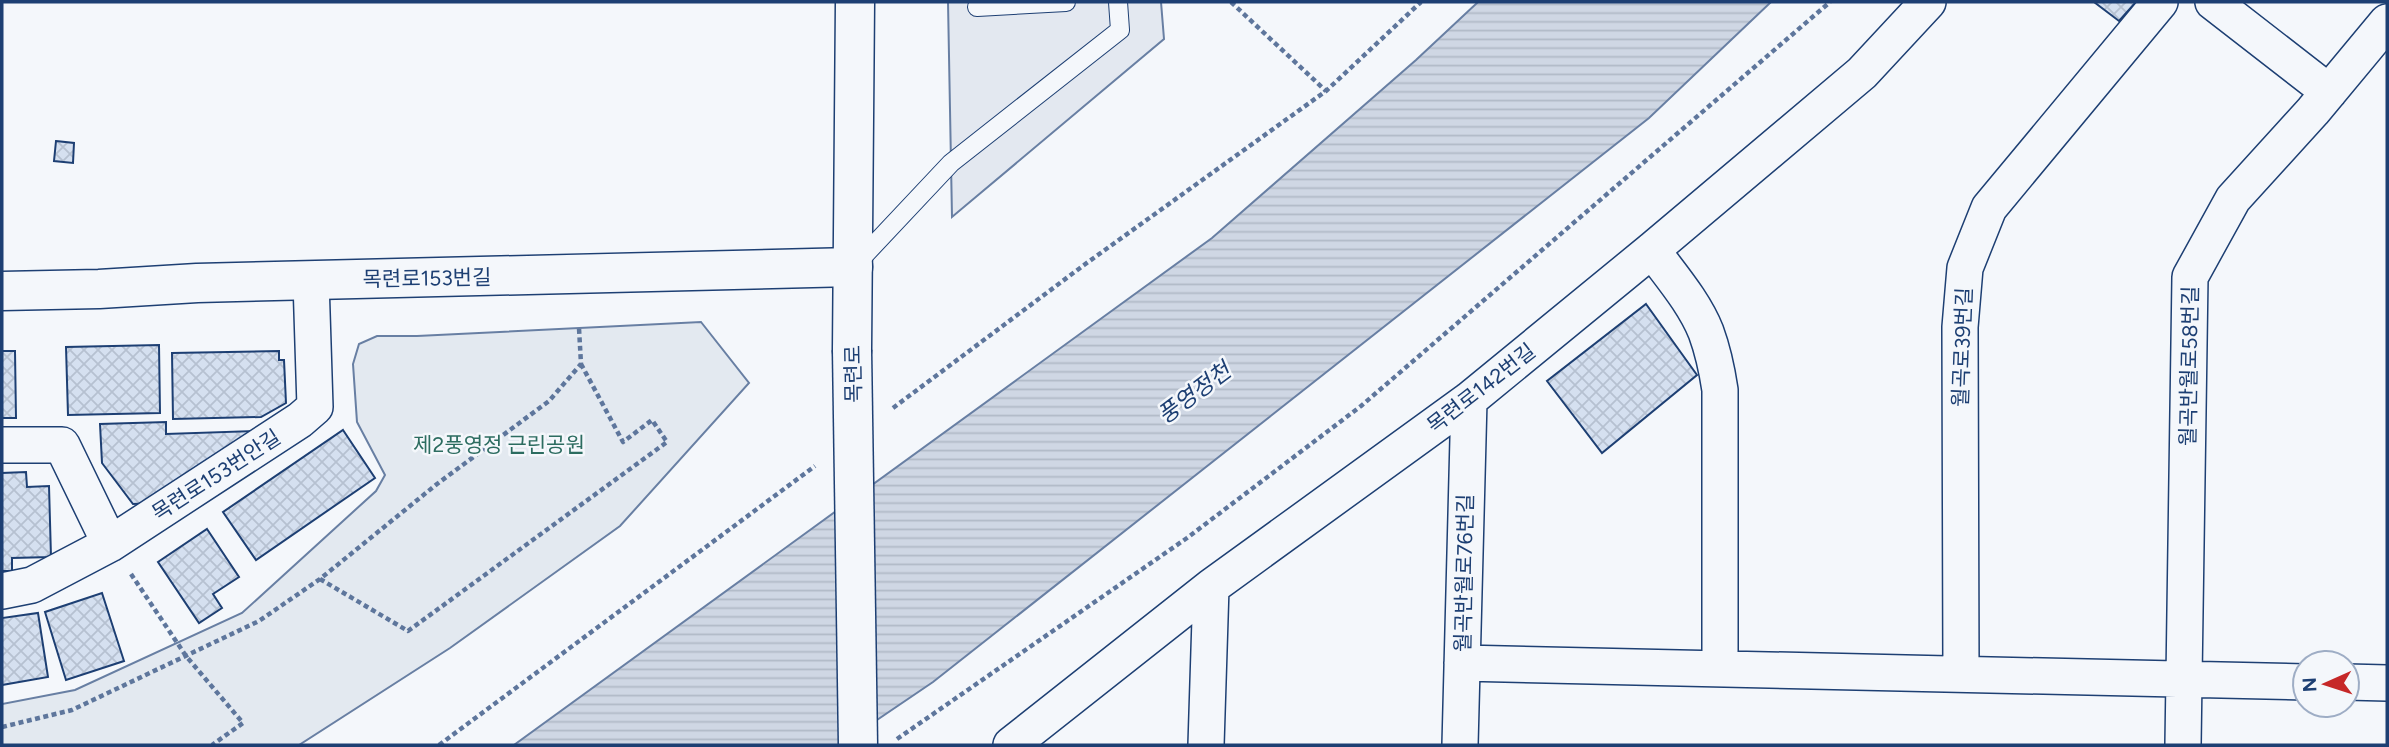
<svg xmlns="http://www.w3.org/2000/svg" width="2389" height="747" viewBox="0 0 2389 747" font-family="Figtree,'Noto Sans KR',sans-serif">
<defs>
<pattern id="water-rules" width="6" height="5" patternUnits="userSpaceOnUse" patternTransform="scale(1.75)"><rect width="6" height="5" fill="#cfd7e4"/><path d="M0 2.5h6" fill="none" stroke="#b1bac7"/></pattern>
<pattern id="building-cross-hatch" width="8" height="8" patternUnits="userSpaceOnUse" patternTransform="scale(1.75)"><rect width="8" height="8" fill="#d5e0f0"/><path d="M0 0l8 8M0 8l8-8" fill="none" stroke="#b6c1d1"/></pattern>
</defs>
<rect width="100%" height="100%" fill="#f4f7fb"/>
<path fill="#e3e9f0" stroke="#687fa3" stroke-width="2" d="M701,322l48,61 -129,143 -170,122 -151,97h-297v-41l73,-14 167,-77 134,-122 9,-16 -28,-53 -4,-58 6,-20 18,-8h40z"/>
<path fill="#e3e8f0" stroke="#687fa3" stroke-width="2" d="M948,2h213l3,37 -212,178z"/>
<path fill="url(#water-rules)" stroke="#687fa3" stroke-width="2" d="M1478,2h293l-122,116 -716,564 -93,63h-326l698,-507 204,-178z"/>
<path fill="url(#building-cross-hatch)" stroke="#1d3f73" stroke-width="2" d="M2094,2h42l-17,19z
M56,141l18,2 -1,20 -19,-2z
M1646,304l51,71 -95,78 -55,-72z
M159,345l1,68 -92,2 -2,-68z
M2,351h13l1,67h-14z
M279,351v9h5l2,43 -25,14 -88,2 -1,-66z
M166,422v12l88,-3 -99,72 -22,1 -31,-41 -2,-39z
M343,430l32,48 -119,82 -33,-48z
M26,472l1,15 22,-1 2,71 -39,1v13h-10v-98z
M207,529l32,48 -26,17 9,14 -23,15 -41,-61z
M102,593l22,68 -58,19 -21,-68z
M38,613l10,64 -46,8v-67z"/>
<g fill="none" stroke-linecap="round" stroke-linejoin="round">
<g stroke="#1d3f73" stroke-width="20">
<path id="service" d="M977,7l89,-5
M856,264l95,-101 169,-133 -2,-28"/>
</g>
<g stroke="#1d3f73" stroke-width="38">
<path id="minor" d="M2213,2l116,90
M1652,250c19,26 42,52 54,82 7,19 11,38 14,58v279
M2,445h60l48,99
M2,591l30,-6 78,-41 190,-124 15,-13 -4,-126
M1462,663l843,19
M1961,674l-1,-347 5,-59 24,-60 171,-206
M2347,682l40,1
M1011,745l200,-158 258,-187 183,-150 210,-177 66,-71
M1206,745l5,-158
M1460,745l9,-345
M2183,745l7,-468 43,-78 80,-88 74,-89"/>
</g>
<g stroke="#1d3f73" stroke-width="41">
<path id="tertiary" d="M2,291l97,-2 98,-6 656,-16"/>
</g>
<g stroke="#1d3f73" stroke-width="41">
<path id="secondary" d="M852,350l3,-348"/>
</g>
<path stroke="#5e769c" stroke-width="4.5" stroke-dasharray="5 3.5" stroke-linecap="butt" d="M1231,2l95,89
M893,408l191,-143 242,-174 95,-89
M131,574l55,82 57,67 -31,22
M320,579l88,52 259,-189 -15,-22 -29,22 -42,-78
M2,727l70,-17 187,-89 61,-42 117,-95 112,-83 32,-37 -2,-36
M897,739l290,-201 174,-132 469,-404
M439,745l376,-279"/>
<use href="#service" stroke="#f4f7fb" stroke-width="18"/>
<use href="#minor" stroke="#f4f7fb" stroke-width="35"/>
<use href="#tertiary" stroke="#f4f7fb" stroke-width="38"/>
<use href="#secondary" stroke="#f4f7fb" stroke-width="38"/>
<g stroke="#1d3f73" stroke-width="41" stroke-linecap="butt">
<path id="secondary-bridge" d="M852,350l6,395"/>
</g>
<use href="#secondary-bridge" stroke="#f4f7fb" stroke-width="38"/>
</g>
<g text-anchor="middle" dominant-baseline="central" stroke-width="5" stroke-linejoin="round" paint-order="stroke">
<g font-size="21" fill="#1d3f73" stroke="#f4f7fb">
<text transform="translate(427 278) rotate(-1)">목련로153번길</text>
<text transform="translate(1962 347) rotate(-88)">월곡로39번길</text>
<text transform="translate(2189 366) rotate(-89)">월곡반월로58번길</text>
<text transform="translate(853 374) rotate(-91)">목련로</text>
<text transform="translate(1481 388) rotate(-38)">목련로142번길</text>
<text transform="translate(216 475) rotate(-33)">목련로153번안길</text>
<text transform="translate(1464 573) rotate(-89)">월곡반월로76번길</text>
</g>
<g font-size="21" fill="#2c6c60" stroke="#f4f7fb">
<text x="499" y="444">제2풍영정 근린공원</text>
</g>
<g font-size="23" font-style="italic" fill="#1d3f73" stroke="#f4f7fb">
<text transform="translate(1194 393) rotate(-37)">풍영정천</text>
</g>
</g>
<rect width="2389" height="747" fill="none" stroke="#1d3f73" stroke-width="7"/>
<g transform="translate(2326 684) rotate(267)"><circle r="33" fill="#f4f7fb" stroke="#9eadc5" stroke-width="2"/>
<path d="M0-5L12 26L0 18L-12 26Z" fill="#c62828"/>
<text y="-10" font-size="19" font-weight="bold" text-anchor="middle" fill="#1d3f73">N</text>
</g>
</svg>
